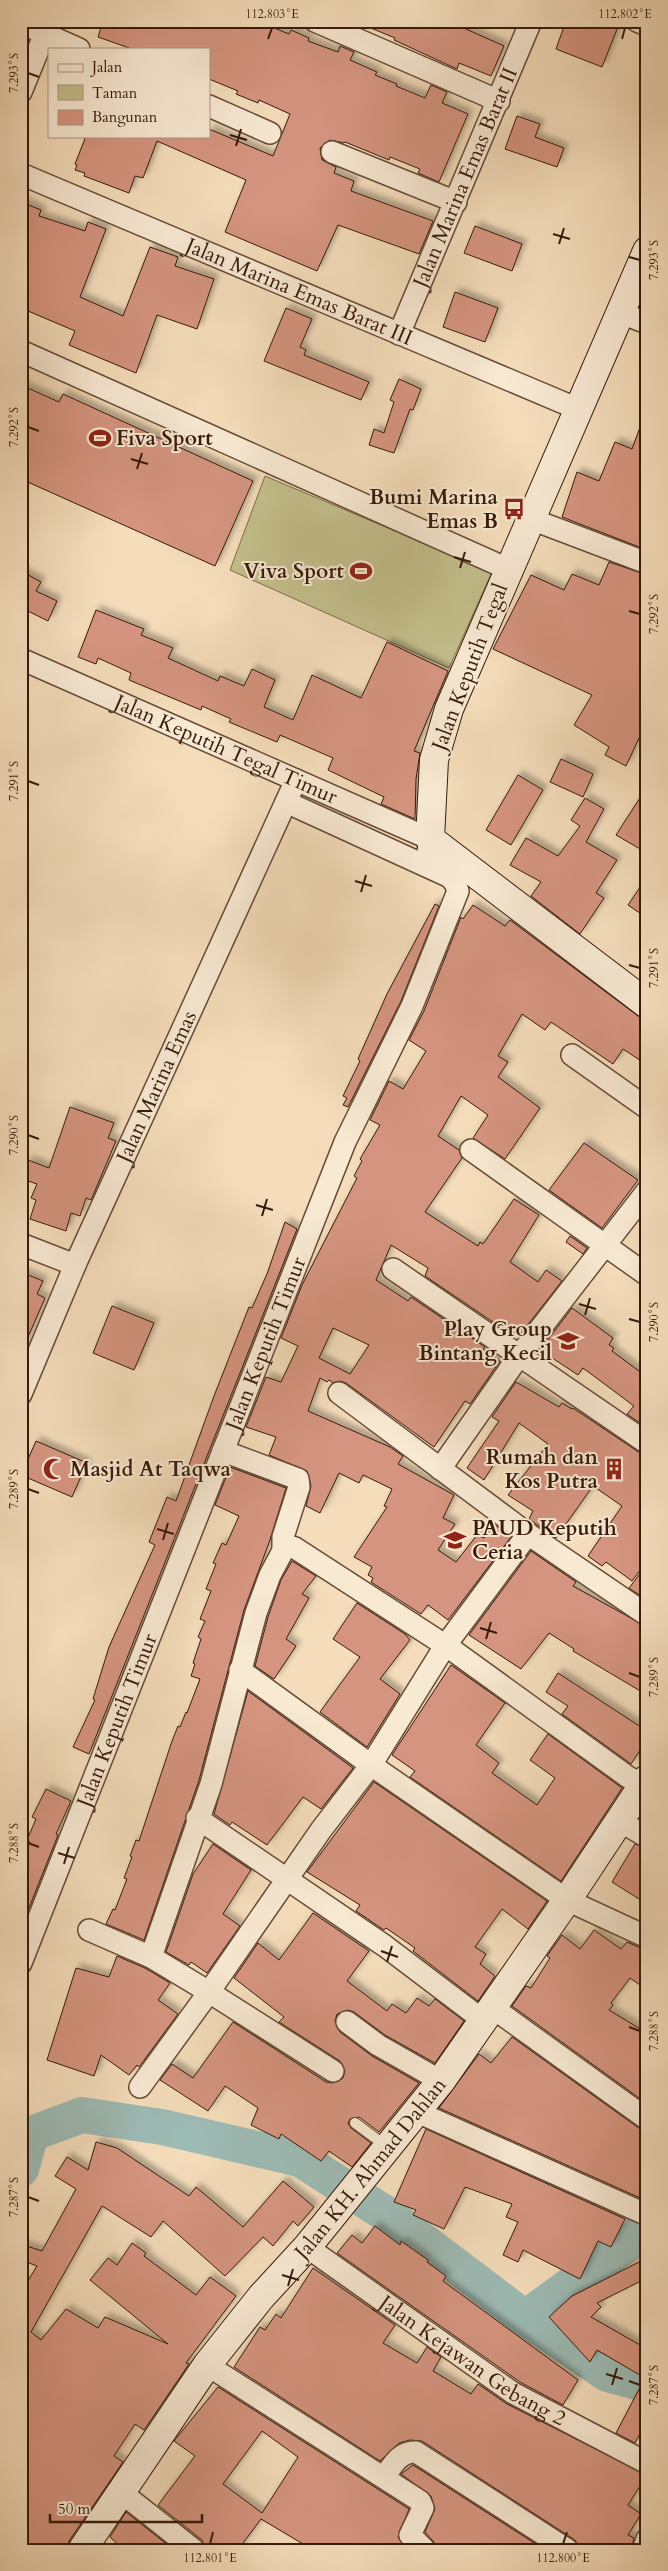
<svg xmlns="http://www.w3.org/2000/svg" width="668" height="2571" viewBox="0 0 668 2571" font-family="Cardo,serif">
<defs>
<filter id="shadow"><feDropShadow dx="4.5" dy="-4.5" stdDeviation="2.5" flood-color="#0004"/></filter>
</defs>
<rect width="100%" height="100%" fill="#f5ddbb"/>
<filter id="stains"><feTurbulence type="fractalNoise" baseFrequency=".004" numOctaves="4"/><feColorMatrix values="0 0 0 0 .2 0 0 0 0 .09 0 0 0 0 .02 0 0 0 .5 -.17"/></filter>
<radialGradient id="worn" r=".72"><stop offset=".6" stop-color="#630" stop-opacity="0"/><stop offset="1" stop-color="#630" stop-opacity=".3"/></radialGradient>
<path fill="#c3bf8b" stroke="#7c6c4a" d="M265,476l227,96 -43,96 -219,-98z"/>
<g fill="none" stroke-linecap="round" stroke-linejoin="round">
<path stroke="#9dbbb5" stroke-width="36" d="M21,2169l10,-35 51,-19 80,12 138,32 94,60 131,99 108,-78 14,-16
M525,2318l82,56 40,11"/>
</g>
<path fill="#d5947f" stroke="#361a0a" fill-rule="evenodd" filter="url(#shadow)" d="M103,21h154l32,13 2,-4 18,8 -1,3 30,11 2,-6 14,6 -4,8 27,12 -2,3 22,9 -1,2 29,12 6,-13 16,7 -5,11 26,11 -29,68 -21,-9 2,-4 -30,-12 -1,3 -44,-18 -1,1 -14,-3 -10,8 2,12 14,7 -2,6 20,8 -3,10 82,30 -14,33 -81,-29 -21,46 -92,-39 21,-52 -89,-39 -14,37 -8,-2 -6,17 -45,-17 1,-3 -10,-3 2,-5 -2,-1 11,-28h123v-7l64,27 17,-42 -31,-14 -1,3 -22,-9 2,-3 -29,-12v-30h-77l-34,-12z
M351,21h97l56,25 -13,30 -32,-13 -2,6 -63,-29 1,-2 -29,-12 -2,3z
M566,21h16l16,7 2,-5 17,6 -15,38 -46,-18z
M517,116l23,8 -5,13 29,11 -7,19 -52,-18z
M21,202l20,8 -2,6 46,15 3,-9 18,7 -26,68 43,19 27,-69 28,10 -3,9 39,13 -17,50 -40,-14 -21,58 -67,-28 6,-14 -54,-23z
M475,226l47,18 -10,27 -48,-18z
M455,292l43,16 -13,34 -42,-15z
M286,308l26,11 -12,28 6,3 -2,5 65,27 -8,18 -97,-39z
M399,379l22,10 -8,21 -3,-1 -16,44 -25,-8 5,-16 10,4 10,-31 -4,-2z
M21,385l38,17 4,-8 190,87 -38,85 -194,-87z
M645,414h2v136l-85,-33 15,-45 22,9 16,-39 17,7z
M609,562l38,13v146l-21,45 -21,-11 4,-8 -35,-22 18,-30 -99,-46 38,-74 33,15 8,-16 27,11z
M21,571l20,11 -5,9 21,10 -9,20 -22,-11 -5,8z
M96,610l48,19 -3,6 32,13 -5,10 50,23 2,-5 24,10 8,-17 23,11 -11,27 29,13 19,-45 49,23 26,-56 61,29 -34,80 6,2 -4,26 -1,40 -34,-15 3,-7 -56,-27 5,-12 -53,-23 -3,7 -48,-20 2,-3 -29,-13 -1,4 -72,-30 2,-7 -33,-15 -2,6 -18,-7z
M561,759l32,15 -10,23 -33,-15z
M518,775l25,15 -32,55 -25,-15z
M647,787v66l-31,-18z
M585,798l19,11 -18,33 31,18 -21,33 8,5 -24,36 -49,-38 10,-14 -31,-17 16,-27 32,18 22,-30 -9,-6z
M647,877v41l-19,-13z
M435,904l4,2 -38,95 -53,106 -5,-2 4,-7 -4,-2 17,-35 -2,-2 29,-65z
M473,905l32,21 5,-6 128,96 9,3v46l-24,-16 -10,15 -62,-42 -6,8 -23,-16 -24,42 10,6 -10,15 42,31 -35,51 -32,-21 15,-23 -27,-19 -23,40 21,14 3,8 -37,54 53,34 2,-4 3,2 31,-45 25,16 -29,47 28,20 8,-12 16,11 -43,55 -18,-12 -2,2 -74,-50 3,-8 -37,-23 -15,35 32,21 3,-4 74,50 -2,2 17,12 -30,43 -5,-3 -31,46 -88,-64 -6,-2 -7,2 -4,-3 -2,2 -7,-4 -12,33 82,36 13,9 -5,8 56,31 -11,23 12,6 -17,26 18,12 21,-27 7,3 10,-14 17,13 -63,83 -20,-15 -7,9 -50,-32 2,-4 -5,-3 4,-8 -18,-10 33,-50 -3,-1 8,-17 -29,-14 -4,8 -20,-10 -19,40 -14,-7 5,-20 -4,-15 -38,-16 7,-18 -30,-10 20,-50 15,5 17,-36 -17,-8 21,-53 55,-107 -3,-2 8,-15 -2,-2 20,-34 -10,-5 19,-39 14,8 23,-38 -17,-11 15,-29 37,-94 2,2zM333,1328l36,17 -19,29 -31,-16z
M70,1107l44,16 -6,15 8,3 -25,59 -5,-2 -6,18 -9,-3 -5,18 -36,-12 6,-19 -5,-2 6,-14 -15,-5 6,-19 21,8z
M584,1143l54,37 -36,48 -53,-38z
M285,1222l12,7 -208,525 -16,-7 22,-47 -2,-1 16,-52 46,-102 -6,-3 18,-45 9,4 38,-105 35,-89 3,1 15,-34z
M570,1236l17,12 -4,6 -17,-12z
M21,1272l22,9 -6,13 8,4 -24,55z
M112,1306l42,17 -20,47 -41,-17z
M572,1308l41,30 -4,7 5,3 -2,3 35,26v51l-20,-14 7,-8 -51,-38 -5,7 -38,-25z
M516,1382l43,25 3,-4 10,6 1,-1 67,45 7,2v106l-15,20 -26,-19 -4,4 -14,-10 34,-50 -29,-20 -37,52 -27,-19 4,-8 -25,-16 40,-51 -29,-21 -35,57 -17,-12 32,-47 -7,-4z
M36,1441l51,22 -15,34 -51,-22z
M230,1467l56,21 -16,52 -26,70 -45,170 -55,160 -38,-16 7,-15 2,1 12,-31 -3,-1 8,-21 -2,-1 6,-16 3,1 33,-100 6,-15 2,1 6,-15 1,1 13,-34 -9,-3 4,-12 -2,-1 8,-24 -3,-2 7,-16 -5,-2 11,-28 -5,-2 10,-25 -3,-1 9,-20 4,2 13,-29 -24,-11z
M531,1551l45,31 -3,4 74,41v68l-74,-44 1,-2 -25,-16 -28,36 -52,-34z
M292,1561l24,15 -14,18 7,4 -23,41 10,7 -22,33 -19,-13 13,-49 13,-37z
M647,1565v35l-18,-12z
M357,1603l48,31 5,6 -30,39 20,15 -33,53 -47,-35 40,-55 -27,-18z
M451,1665l54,38 -29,42 23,18 -7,10 45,32 18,-27 -25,-18 18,-26 74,54 -61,93 -151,-104 5,-6 -23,-16z
M558,1673l89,58v9l-16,24 -69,-50 6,-8 -22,-14z
M248,1691l105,77 -32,41 -18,-12 -36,48 -35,-23 -2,3 -16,-11z
M374,1782l173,119 -19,28 -26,-20 -27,38 11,7 -6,10 15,12 -17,25 -65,-50 2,-3 -29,-20 -2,2 -28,-19 4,-6 -53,-33z
M46,1789l25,12 -15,33 2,1 -37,93v-66l9,-20 -3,-2 9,-21 -4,-2z
M213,1844l38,26 -28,44 17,12 -33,47 -16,-11 -2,3 -23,-13 27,-78z
M635,1844l12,5v55l-35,-22z
M313,1913l56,38 -22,30 40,30 5,-7 14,9 11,-15 12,8 6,-7 29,22 -29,42 -50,-28 -31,-23 -6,-2 -11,4 -2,7 5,11 32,24 47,27 -40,49 -20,-15 -9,2 -2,4 3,5 20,15 -19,24 -23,-16 -8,10 -40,-27 -2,5 -28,-14 7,-17 -33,-22 -17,25 -48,-31 12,-16 21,14 40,-56 93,60 7,1 10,-5 2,-7 -5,-10 -61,-39 5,-5 -50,-39 24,-35 21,17z
M594,1930l27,19 6,-7 20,9v39l-17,-12 -19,25 2,2 -4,5 38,23v60l-5,7 -130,-94 14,-20 5,2 19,-30 -3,-2 15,-21 18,14z
M117,1956l28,12 25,15 -12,17 20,14 -39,53 -2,-2 -8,10 -28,-20 -7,21 -47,-16 29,-92 33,9z
M512,2037l128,92 7,2v70l-208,-93 40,-54 12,9z
M426,2129l199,90 -14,28 -13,-6 -18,38 -57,-29 -5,12 -15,-7 15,-33 -12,-5 6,-13 -47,-17 -21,42 -31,-14 3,-5 -22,-8z
M96,2142l21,6 72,48 7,-9 47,40 40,-46 31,26 -16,19 -5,-5 -20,25 -10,-9 -38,39 -62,-55 -12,16 -49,-31 -71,126 10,8 25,-31 32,19 7,-11 63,27 -78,-64 18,-22 9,7 15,-22 14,10 -2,3 52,39 14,-18 26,19 -50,67 3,1 -45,66 -9,-6 -21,32 9,6 -54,79 -3,9h-45v-258l16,-26 -16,-6v-16l21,7 34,-62 -21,-13 12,-19 21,13z
M375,2226l25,19 1,-4 27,19 -1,2 19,14 -3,5 135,99 -15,25 -43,-23 -183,-129 15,-18 10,8z
M647,2258v20l-50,25 4,4 -10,10 56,32v72l-12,22 -19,-10 29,-55 -48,-28 -7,12 -41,-45 23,-21z
M313,2268l82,57 -12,18 34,20 10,-16 14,10 -8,14 38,23 7,-10 29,20 140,71 -19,30 13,9 -13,21 6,3 -3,12h-51l-5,-10 -153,-99 -12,-1 -11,3 -19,18 -146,-94 26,-40 5,3 11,-16 5,4z
M218,2387l191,122 -11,28 9,13h-94l-52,-31 -23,31h-32l-4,-10 -44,-35 37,-49 -21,-15zM262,2431l36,26 -36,56 -39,-29z
M413,2465l132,85h-108l-3,-8 -9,-10 10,-23 -4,-13 -30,-22z
M126,2512l48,38h-50l-14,-13z"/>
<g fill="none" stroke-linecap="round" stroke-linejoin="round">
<g stroke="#664b36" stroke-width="12">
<path id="lane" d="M355,2123l31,23"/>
</g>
<g stroke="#664b36" stroke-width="24">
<g id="street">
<path d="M315,21l184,80"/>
<path d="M637,21l10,4"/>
<path d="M21,23l58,26"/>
<path d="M21,92l29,-71"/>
<path d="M209,106l61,27"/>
<path d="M332,152l124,50"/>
<path id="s1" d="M21,174l557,235"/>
<path d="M621,313l26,10"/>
<path id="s2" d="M399,334l132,-313"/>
<path d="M21,351l487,218"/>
<path d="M531,519l116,44"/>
<path id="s3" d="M21,659l409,180 -2,13"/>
<path d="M572,1055l75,53"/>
<path d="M471,1150l176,125"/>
<path d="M21,1244l54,21"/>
<path d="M393,1269l254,174"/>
<path d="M339,1393l189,141 119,81"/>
<path id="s4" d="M21,1394l54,-129 221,-485"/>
<path d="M223,1451l75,28 1,8 -16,50v11"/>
<path d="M440,1469l79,-113 128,-165"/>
<path d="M240,1670l131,95 196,135 80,37"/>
<path d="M197,1818l188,128 99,75"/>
<path d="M618,1820l29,17"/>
<path d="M89,1930l62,27 58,35 112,-162 50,-65 74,-119 83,-112"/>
<path d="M151,1957l60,-173 45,-171 14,-38 16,-30 9,3 156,101 177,128 15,7"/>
<path id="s5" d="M21,1963l324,-821 67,-136 46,-115 -3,-8 -5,-6 -164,-75"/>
<path d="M493,2008l154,111"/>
<path d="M347,2022l31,23 63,36"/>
<path d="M140,2087l69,-95 124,79"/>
<path d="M415,2111l228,102"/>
<path id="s6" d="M307,2247l206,146 134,70"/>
<path d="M207,2365l213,136 3,7 -13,27 15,15"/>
<path d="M384,2477c9,-12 16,-26 32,-25l152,98"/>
<path d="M122,2493l72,57"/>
<path d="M643,2550l4,-11"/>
</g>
</g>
<g stroke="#361a0a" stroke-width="30">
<g id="secondary">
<path d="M647,251l-198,458 -15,51 -4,79 217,165"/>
<path id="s7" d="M82,2550l125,-185 54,-68 46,-50 134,-166 126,-181 80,-121"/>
</g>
</g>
<use href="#lane" stroke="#f8e9d3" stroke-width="10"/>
<use href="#street" stroke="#f8e9d3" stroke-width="21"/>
<use href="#secondary" stroke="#f8e9d3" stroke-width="28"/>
</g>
<path fill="none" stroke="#361a0a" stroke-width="2" d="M268,39l4,-11M622,39l3,-11M28,73l11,4M230,135l17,5M236,146l5,-17M553,234l17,5M559,244l5,-16M629,257l11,3M28,427l11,4M131,459l17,5M137,469l5,-16M454,557l17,5M460,568l5,-16M629,611l11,3M28,781l11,4M355,881l17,5M361,892l5,-17M629,965l11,3M28,1135l11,4M256,1205l17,5M262,1216l5,-17M579,1304l17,5M585,1315l5,-17M629,1319l11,3M28,1489l11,4M157,1529l17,5M163,1540l5,-17M480,1628l17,5M486,1639l5,-17M629,1673l11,4M28,1843l11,4M58,1853l17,5M64,1864l5,-17M381,1951l17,6M387,1962l5,-16M629,2027l11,4M28,2197l11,4M282,2275l17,5M288,2286l5,-17M606,2374l17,5M629,2381l11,4M612,2385l5,-17M210,2544l3,-12M563,2544l4,-12"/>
<defs>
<g id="stadium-bare" transform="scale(1.725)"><path d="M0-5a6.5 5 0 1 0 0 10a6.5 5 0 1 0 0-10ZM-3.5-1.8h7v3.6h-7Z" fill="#8f2418" stroke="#f8e9d3" stroke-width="2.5" paint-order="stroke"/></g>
<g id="bus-bare" transform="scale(1.725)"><path d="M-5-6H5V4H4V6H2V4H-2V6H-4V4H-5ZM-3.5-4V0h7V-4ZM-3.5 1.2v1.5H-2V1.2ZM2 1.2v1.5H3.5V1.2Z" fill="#8f2418" stroke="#f8e9d3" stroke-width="2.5" paint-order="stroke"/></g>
<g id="school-bare" transform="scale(1.725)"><path d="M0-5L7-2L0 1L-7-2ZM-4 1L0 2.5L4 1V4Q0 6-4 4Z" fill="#8f2418" stroke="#f8e9d3" stroke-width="2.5" paint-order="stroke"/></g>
<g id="mosque-bare" transform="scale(1.725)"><path d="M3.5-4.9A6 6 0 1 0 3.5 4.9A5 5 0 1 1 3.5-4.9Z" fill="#8f2418" stroke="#f8e9d3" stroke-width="2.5" paint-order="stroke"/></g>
<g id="building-bare" transform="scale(1.725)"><path d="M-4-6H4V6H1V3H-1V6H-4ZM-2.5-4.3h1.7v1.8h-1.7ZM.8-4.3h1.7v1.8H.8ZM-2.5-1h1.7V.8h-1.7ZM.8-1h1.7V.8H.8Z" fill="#8f2418" stroke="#f8e9d3" stroke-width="2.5" paint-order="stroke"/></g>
</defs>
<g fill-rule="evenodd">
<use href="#stadium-bare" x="100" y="438"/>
<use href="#bus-bare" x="514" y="509"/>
<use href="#stadium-bare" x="361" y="571"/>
<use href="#school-bare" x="568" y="1341"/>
<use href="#mosque-bare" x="54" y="1469"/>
<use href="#building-bare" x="614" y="1469"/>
<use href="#school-bare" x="455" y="1540"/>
</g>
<g text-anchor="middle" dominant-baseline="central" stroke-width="4" stroke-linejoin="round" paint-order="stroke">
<g font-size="21" fill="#361a0a" stroke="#f8e9d3">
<text stroke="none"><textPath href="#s2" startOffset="170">Jalan Marina Emas Barat II</textPath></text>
<text stroke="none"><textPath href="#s1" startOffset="302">Jalan Marina Emas Barat III</textPath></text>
<text transform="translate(470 667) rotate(-69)">Jalan Keputih Tegal</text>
<text stroke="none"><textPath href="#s3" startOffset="224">Jalan Keputih Tegal Timur</textPath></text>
<text stroke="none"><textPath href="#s4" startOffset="336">Jalan Marina Emas</textPath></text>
<text stroke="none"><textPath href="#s5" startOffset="666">Jalan Keputih Timur</textPath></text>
<text stroke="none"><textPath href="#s5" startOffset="261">Jalan Keputih Timur</textPath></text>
<text stroke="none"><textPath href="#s7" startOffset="479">Jalan KH. Ahmad Dahlan</textPath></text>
<text stroke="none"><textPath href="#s6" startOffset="201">Jalan Kejawan Gebang 2</textPath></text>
</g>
<g font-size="21" font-weight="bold" fill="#361a0a" stroke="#f8e9d3" text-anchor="end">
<text x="116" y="438" text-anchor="start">Fiva Sport</text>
<text x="498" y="497">Bumi Marina<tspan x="498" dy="24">Emas B</tspan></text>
<text x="344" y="571">Viva Sport</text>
<text x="552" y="1329">Play Group<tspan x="552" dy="24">Bintang Kecil</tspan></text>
<text x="598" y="1457">Rumah dan<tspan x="598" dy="24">Kos Putra</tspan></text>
<text x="70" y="1469" text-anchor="start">Masjid At Taqwa</text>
<text x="472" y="1528" text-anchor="start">PAUD Keputih<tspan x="472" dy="24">Ceria</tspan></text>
</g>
</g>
<rect width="668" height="2571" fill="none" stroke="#f5ddbb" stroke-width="55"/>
<rect x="48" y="48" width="162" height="90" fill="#f8e9d3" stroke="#aa9683"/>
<rect x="58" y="64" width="25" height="8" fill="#f8e9d3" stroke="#aa9683"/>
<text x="92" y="72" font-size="15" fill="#361a0a">Jalan</text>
<rect x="58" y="85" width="25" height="15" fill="#c3bf8b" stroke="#aa9683"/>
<text x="92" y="98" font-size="15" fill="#361a0a">Taman</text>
<rect x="58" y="110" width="25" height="15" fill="#d5947f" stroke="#aa9683"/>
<text x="92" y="122" font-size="15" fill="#361a0a">Bangunan</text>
<path d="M50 2514v8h152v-8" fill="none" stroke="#361a0a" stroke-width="2.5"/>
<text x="58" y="2514" font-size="15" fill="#361a0a" stroke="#f8e9d3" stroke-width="4" paint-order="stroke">50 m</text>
<rect x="28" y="28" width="612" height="2516" fill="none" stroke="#361a0a" stroke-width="2"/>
<g font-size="12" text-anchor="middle" fill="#361a0a">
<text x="272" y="18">112.803°E</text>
<text x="625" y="18">112.802°E</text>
<text transform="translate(14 73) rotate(-90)" y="4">7.293°S</text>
<text transform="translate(654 260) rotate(-90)" y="4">7.293°S</text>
<text transform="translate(14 427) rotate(-90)" y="4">7.292°S</text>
<text transform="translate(654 614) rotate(-90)" y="4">7.292°S</text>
<text transform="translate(14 781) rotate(-90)" y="4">7.291°S</text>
<text transform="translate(654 968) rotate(-90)" y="4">7.291°S</text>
<text transform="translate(14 1135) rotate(-90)" y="4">7.290°S</text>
<text transform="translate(654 1322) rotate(-90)" y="4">7.290°S</text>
<text transform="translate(14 1489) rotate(-90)" y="4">7.289°S</text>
<text transform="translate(654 1677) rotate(-90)" y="4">7.289°S</text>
<text transform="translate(14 1843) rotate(-90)" y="4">7.288°S</text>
<text transform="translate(654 2031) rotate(-90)" y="4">7.288°S</text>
<text transform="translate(14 2197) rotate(-90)" y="4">7.287°S</text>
<text transform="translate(654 2385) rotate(-90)" y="4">7.287°S</text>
<text x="210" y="2562">112.801°E</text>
<text x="563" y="2562">112.800°E</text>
</g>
<rect width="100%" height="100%" filter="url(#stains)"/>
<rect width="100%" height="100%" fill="url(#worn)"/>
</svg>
